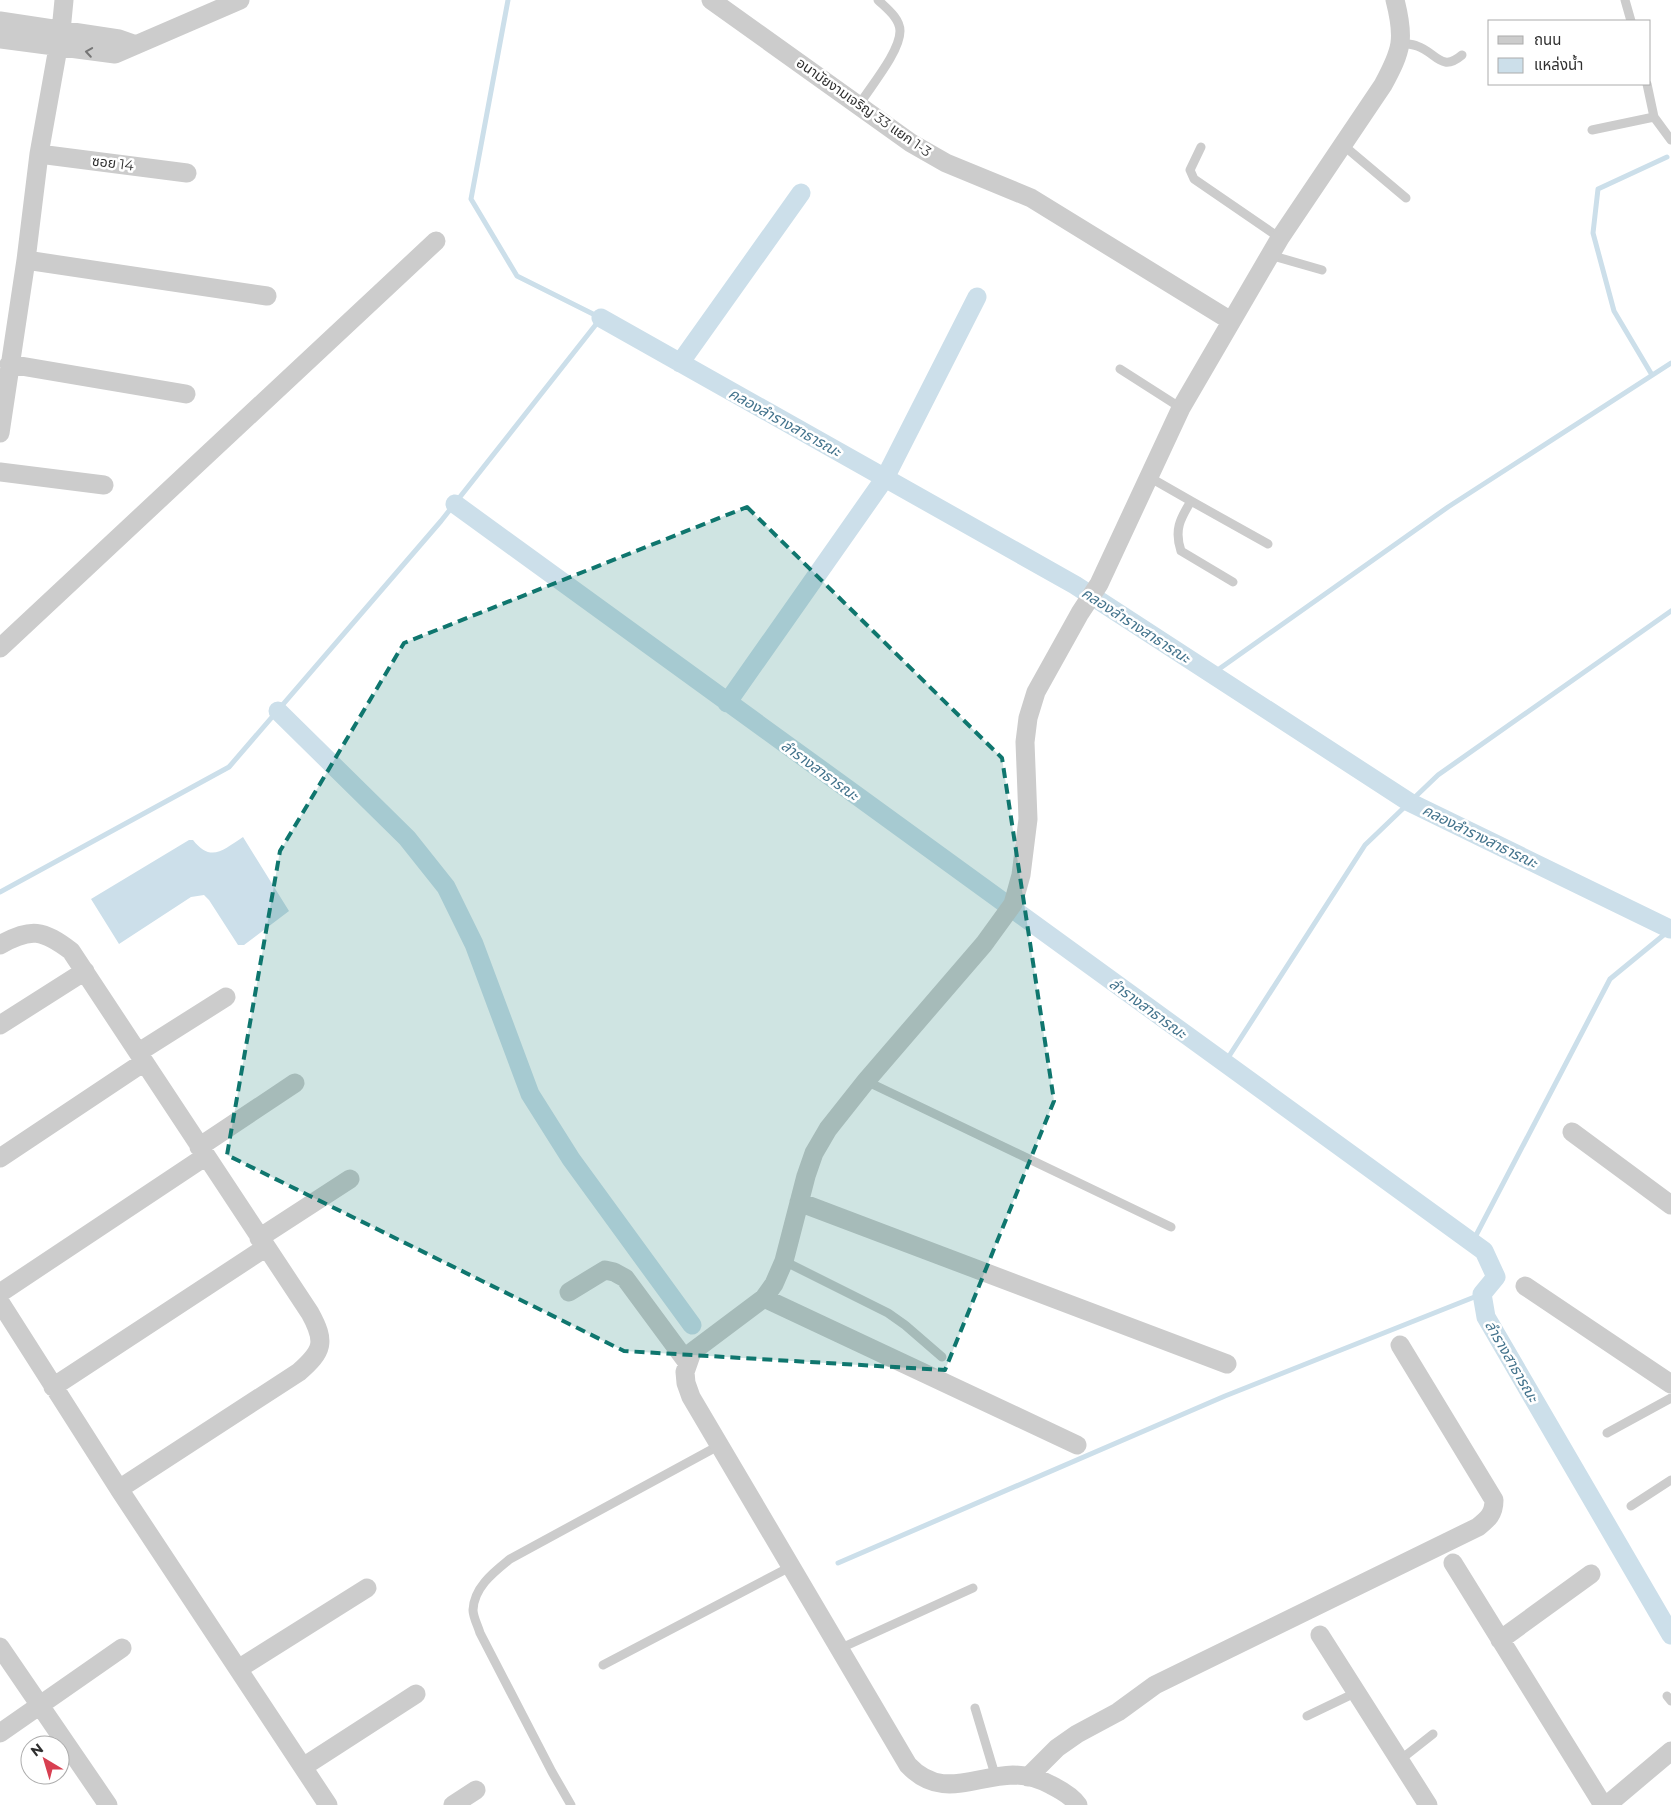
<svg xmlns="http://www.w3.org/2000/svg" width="1671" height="1805" viewBox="0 0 1671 1805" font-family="Montserrat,'Noto Sans Thai',sans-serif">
<rect width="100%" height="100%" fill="#fff"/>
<path fill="#ccdfea" d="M243,837l46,74 -45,34h-6l-29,-45 -5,-5 -13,2 -72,47 -28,-45 98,-59h4c18,23 30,10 50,-3z"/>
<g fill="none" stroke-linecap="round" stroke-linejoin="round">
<path stroke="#ccdfea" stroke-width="5" d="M1652,375l-38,-64 -21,-78 5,-44 69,-32
M1212,674l236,-167 223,-144
M0,892l229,-125 212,-246 160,-203 -84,-42 -46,-77 37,-199
M1224,1064l141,-219 73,-70 233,-164
M1472,1243l138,-264 61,-50
M838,1563l387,-167 257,-102"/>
<path stroke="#ccdfea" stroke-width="19" d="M601,318l474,267 334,217 261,127
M680,363l121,-170
M455,504l1029,747 12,26 -14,17 4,23 185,318
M727,703l158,-225 92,-181
M278,711l129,127 39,49 28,57 56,150 41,65 121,166"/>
<path stroke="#ccc" stroke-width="9" d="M1625,0l6,21
M1401,43c5,1 11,1 16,3 19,6 24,27 45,9
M1647,84l7,33 17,23
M859,105c11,-18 41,-53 41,-74 0,-13 -14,-23 -22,-31
M1592,130l62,-13
M1343,145l63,53
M1201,147l-11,23 4,9 86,59
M1270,255l52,15
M1120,369l61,39
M1149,477l42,24c-11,18 -17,29 -10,50l52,31
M1191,501l77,43
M866,1081l305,146
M784,1261l104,52 17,12 37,32
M1607,1433l64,-35
M1631,1506l40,-26
M839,1649l134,-61
M603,1665l187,-98
M1667,1696l4,5
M975,1708l21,70
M1307,1716l50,-24
M1400,1760l33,-26
M571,1805l-19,-33 -72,-139c-2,-7 -7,-16 -7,-23 1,-23 21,-38 37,-51l210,-114"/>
<path stroke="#ccc" stroke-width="19" d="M711,0l200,143 35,20 85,35 200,123
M0,21l119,18 17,6
M0,39l115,15 125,-54
M39,154l148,19
M26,260l241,36
M9,364l177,30
M0,433l26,-173 13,-106 22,-123 3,-31
M0,472l104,13
M0,648l436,-407
M0,945c31,-18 43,-15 71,6l239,362c16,29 13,38 -11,59l-180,117 -119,-187
M0,1025l85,-54
M139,1052l87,-55
M1572,1132l99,73
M199,1147l96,-64
M0,1158l144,-96
M799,1202l428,162
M259,1238l91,-59
M1525,1286l146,98
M569,1292l36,-22 9,2 11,6 62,84
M0,1293l206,-137
M764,1298l313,147
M53,1387l212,-139
M119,1489l209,316
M1453,1563l150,242
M1320,1635l108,170
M1500,1640l91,-66
M0,1647l108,158
M238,1669l129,-81
M0,1733l122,-85
M303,1767l113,-73
M1028,1777l29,-29 20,-14 41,-22 37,-27 323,-158c10,-8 16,-13 16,-27l-94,-155
M453,1805l23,-15
M1078,1805c-6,-9 -17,-15 -27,-20 -11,-6 -25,-10 -38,-10 -40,1 -72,25 -105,-10l-217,-368 -5,-14 -1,-11 7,-20 72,-54 10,-14 10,-23 22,-85 8,-23 14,-24 38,-48 118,-137 29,-40 8,-29 7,-56 -3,-77 3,-24 8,-26 44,-79 19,-29 82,-176 99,-170 103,-153c19,-35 22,-46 12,-85
M1607,1805l64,-54"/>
</g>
<defs><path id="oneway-chevron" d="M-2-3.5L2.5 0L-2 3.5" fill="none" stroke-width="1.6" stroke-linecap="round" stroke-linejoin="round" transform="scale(1.25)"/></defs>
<use stroke="#767676" href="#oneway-chevron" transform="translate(89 52) rotate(-171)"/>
<path fill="#0f766e" fill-opacity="0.2" stroke="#0f766e" stroke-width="4" stroke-dasharray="10 6" stroke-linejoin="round" d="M747,507l255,251 52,343 -109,269 -321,-19 -397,-196 53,-304 124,-208z"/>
<g text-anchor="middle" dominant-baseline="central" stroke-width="5" stroke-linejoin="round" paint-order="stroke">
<g font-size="14" fill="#2f2f2f" stroke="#fff">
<text transform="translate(864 107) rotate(35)">อนามัยงามเจริญ 33 แยก 1-3</text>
<text transform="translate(113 163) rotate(7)">ซอย 14</text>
</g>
<g font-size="15" font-style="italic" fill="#43738c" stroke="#fff">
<text transform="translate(785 422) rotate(29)">คลองลำรางสาธารณะ</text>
<text transform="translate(1136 625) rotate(33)">คลองลำรางสาธารณะ</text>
<text transform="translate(820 770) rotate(36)">ลำรางสาธารณะ</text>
<text transform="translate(1480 836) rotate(26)">คลองลำรางสาธารณะ</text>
<text transform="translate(1148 1008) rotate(36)">ลำรางสาธารณะ</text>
<text transform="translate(1512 1361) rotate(60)">ลำรางสาธารณะ</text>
</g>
</g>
<rect x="1488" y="20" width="162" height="65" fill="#ffffff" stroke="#acacac"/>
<rect x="1498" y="36" width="25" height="8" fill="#cccccc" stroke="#acacac"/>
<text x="1534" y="45" font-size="15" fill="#2f2f2f">ถนน</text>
<rect x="1498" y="58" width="25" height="15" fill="#ccdfea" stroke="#acacac"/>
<text x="1534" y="70" font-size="15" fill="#2f2f2f">แหล่งน้ำ</text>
<g transform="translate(45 1760) rotate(322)"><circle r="24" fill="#ffffff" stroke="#acacac"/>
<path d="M0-4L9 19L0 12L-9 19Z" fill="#d83f51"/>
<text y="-8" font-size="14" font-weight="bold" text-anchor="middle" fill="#2f2f2f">N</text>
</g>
</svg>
